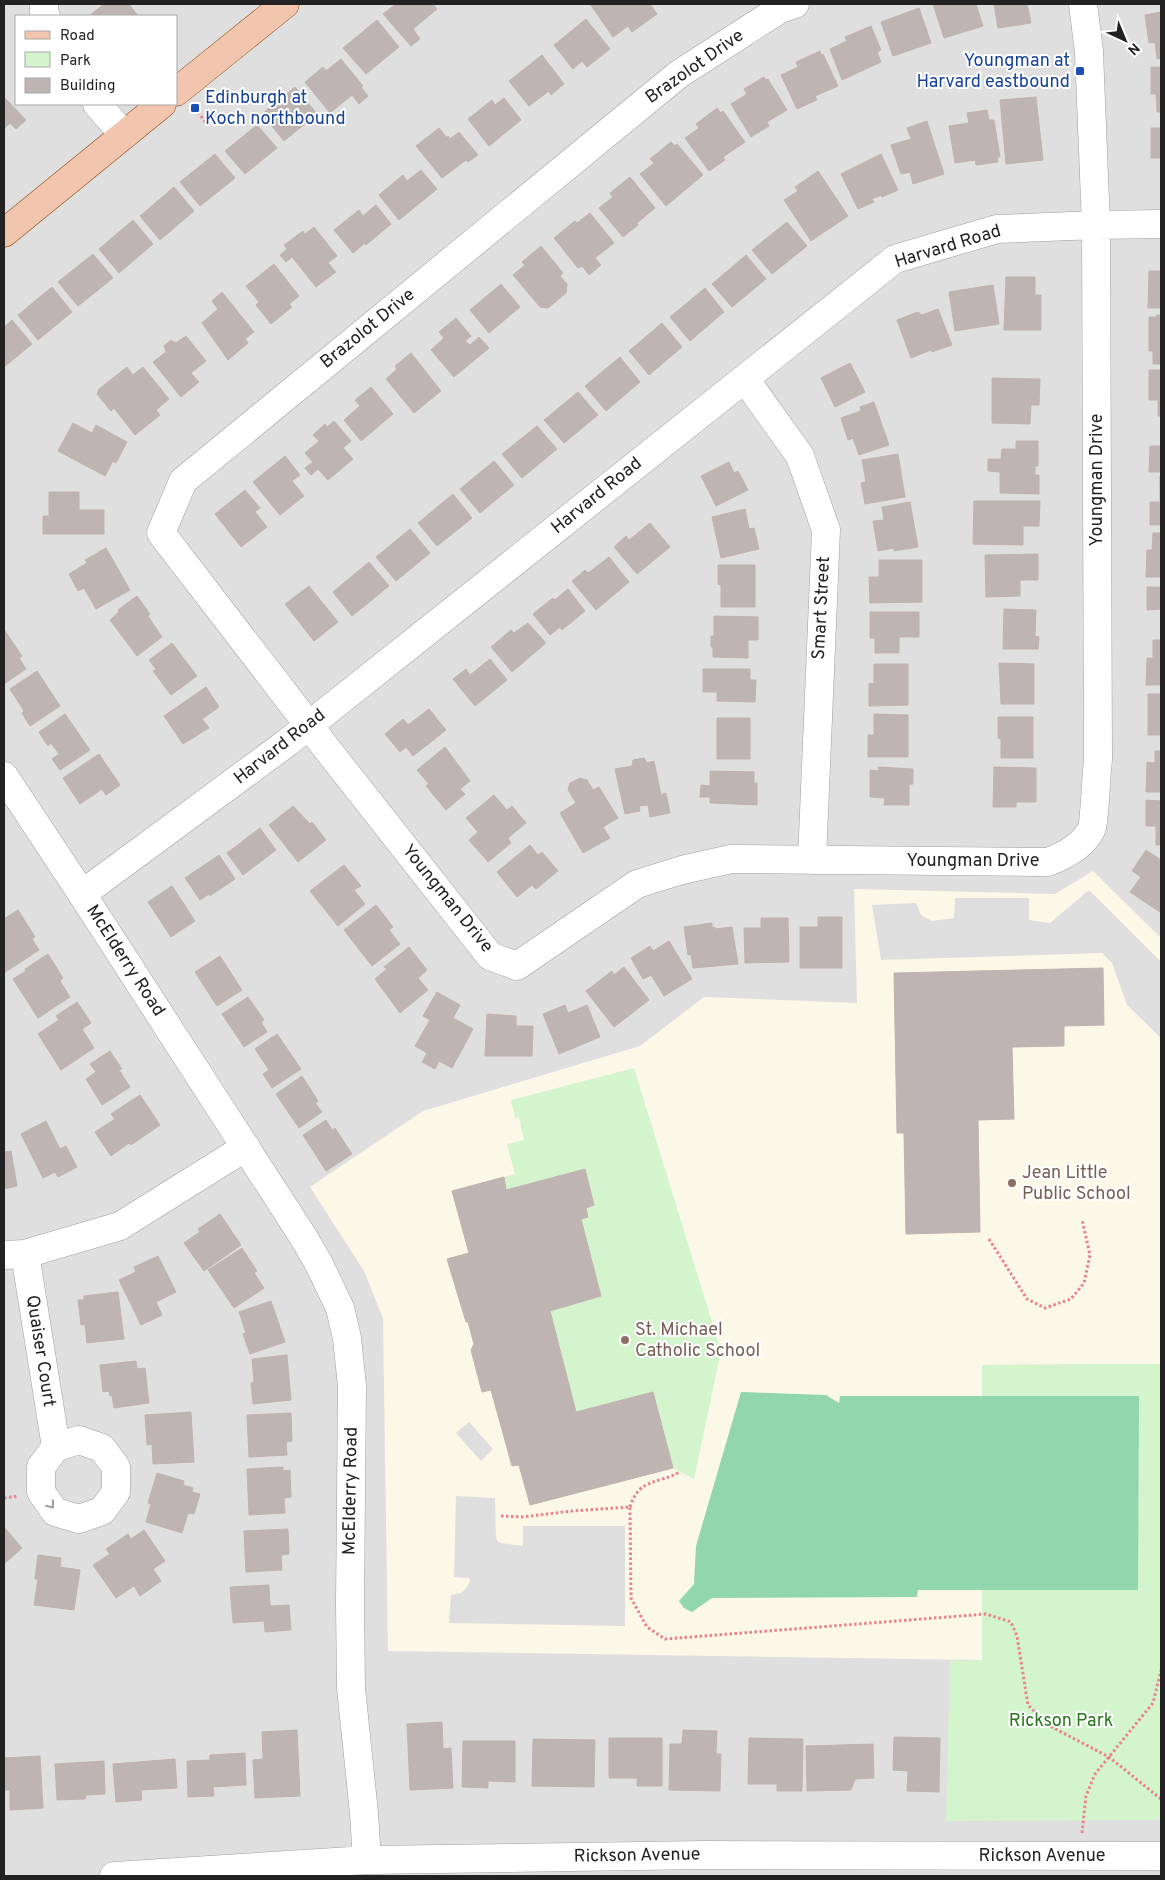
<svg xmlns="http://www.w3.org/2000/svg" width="1165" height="1880" viewBox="0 0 1165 1880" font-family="Overpass,sans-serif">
<rect width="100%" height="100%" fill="#f1edea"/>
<path fill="#e0dfdf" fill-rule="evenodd" d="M4,4h1157v1872h-1157zM16,16h160v88h-160z"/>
<path fill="#fcf8e8" d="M1093,871l68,67v426l-179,1v295l-594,-9 -5,-333 -19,-47 -54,-84 113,-76 217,-65 64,-49 153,6 -3,-114 201,5z"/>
<path fill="#d3f4cd" d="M634,1068l87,283 -27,128 -21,-11 -20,-76 -77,20 -26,-101 51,-15 -20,-77 7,-3 -2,-8 8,-3 -9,-36 -79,21 -2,-13 11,-3 -8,-30 17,-4 -5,-22h-4l-4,-18z
M1161,1364v456l-215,1 4,-160 32,-1v-295z"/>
<path fill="#92d6ad" d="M741,1392l85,3 13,8 1,-7h299l-1,194h-220l-1,7 -205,1 -20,14 -8,-4 -5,-7 15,-17 2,-38z"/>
<path fill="#dedede" d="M1089,890l72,72v76l-34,-33 -15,-42 -10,-10 -221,7 -9,-55 44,-2 5,12 11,6 22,-3 1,-20h74v22l21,3z
M469,1422l24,27 -12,12 -25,-28z
M456,1496l39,2 1,38 1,5 4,2 22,3v-20h102v100l-176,-3 2,-28 10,-2 5,-4 4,-8 -1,-3 -15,-1z"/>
<path fill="#beb5b3" stroke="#c1b2ae" d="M104,4h25l9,12h-49z
M396,4h37l4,5 -24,20 7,10 -9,7 -28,-32z
M590,4h60l7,10 -25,18 -4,-6 -15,11z
M933,4h43l7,22 -39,12z
M994,4h33l4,19 -33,5z
M919,8l12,35 -38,13 -12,-34z
M1161,12v46l-4,1 -2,-17 -6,1 -4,-28z
M586,19l24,30 -23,18 -5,-6 -9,8 -19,-24z
M377,20l22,27 -33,27 -23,-26z
M871,26l10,24 -4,2 4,10 -39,18 -12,-31 17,-8 -2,-4z
M820,51l1,4 2,-1 15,32 -23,10 2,4 -20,9 -16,-34 17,-8 -2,-5z
M542,55l22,29 -13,11 -2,-4 -20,15 -20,-25z
M341,59l22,27 -2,1 7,9 -9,8 -7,-9 -22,18 -25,-31 18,-15 3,4z
M1151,67h10v45h-4l-1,-18h-5z
M764,77l2,3 2,-1 19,31 -20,12 2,4 -18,11 -20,-33 16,-10 -3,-5z
M295,87l22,27 -33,27 -22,-27z
M4,97l22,23 -10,9 -6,-6 -6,6z
M1036,97l7,63 -37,4 -6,-64z
M504,98l17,22 -32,26 -21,-27 24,-19 3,5z
M717,108l4,5 2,-2 22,31 -22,15 2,3 -16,11 -24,-33 14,-10 -3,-4z
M987,110l2,10h5l6,37h-3l1,5 -22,3 -1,-5 -20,3 -6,-37 20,-3 -2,-10z
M927,121l17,53 -31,10 -3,-12 -9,2 -10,-29 20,-6 -4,-11z
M257,125l20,23 -32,26 -20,-23z
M439,128l8,10 1,-2 2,3 9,-7 19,23 -10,7 -2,-2 -24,18 -26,-32z
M1151,128h10v30h-10z
M671,142l4,4 2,-2 26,31 -37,31 -26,-32 14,-11 -4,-4z
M215,154l20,24 -35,28 -20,-24z
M881,154l17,36 -16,7 -1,-2 -9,4 2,3 -16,7 -17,-35z
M421,170l16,19 -38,31 -20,-25 24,-20 4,6z
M818,171l30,45 -37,25 -27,-41 14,-9 -3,-4z
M630,177l25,31 -18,15 1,2 -15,12 -24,-29 14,-11 -3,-4z
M174,187l20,24 -34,29 -20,-24z
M376,205l15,19 -25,21 -1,-2 -12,10 -19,-23 25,-20 4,6z
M590,213l24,30 -19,15 6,7 -12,10 -7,-9 -4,2 -24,-30 21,-17 2,2z
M133,220l20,24 -34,29 -20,-24z
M787,222l20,24 -35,28 -20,-24z
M314,227l23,29 -9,7 8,9 -20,15 -24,-30 -6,5 -6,-7 7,-6 -3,-4 19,-14 2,3z
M541,246l22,27 -3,3 7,8 -1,9 -18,15 -8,-1 -27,-32 12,-10 -3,-3z
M93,254l20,24 -35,28 -20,-24z
M746,255l20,24 -34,28 -20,-23z
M274,264l25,32 -10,8 3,3 -21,17 -15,-19 3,-3 -13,-16z
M1149,271h12v37h-13z
M1006,277h29v18h6v35h-37z
M501,284l19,23 -31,26 -19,-23z
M993,285l6,39 -44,7 -6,-39z
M52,287l20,25 -34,28 -20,-25z
M705,288l19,24 -34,29 -20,-24z
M222,292l32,40 -9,7 3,4 -20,17 -26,-37 16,-14 -6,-8z
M938,309l14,36 -20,7 -1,-2 -20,8 -14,-38 21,-8 4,3z
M1157,315h4v49h-8v-13h-4v-34h7z
M456,318l15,18 -6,5 5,4 9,-8 10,11 -35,29 -23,-27 13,-12 -5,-6z
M12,320l20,24 -28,23v-40z
M662,323l20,24 -33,28 -20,-24z
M186,336l20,25 -15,12 8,9 -18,15 -28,-35 13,-10 -2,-6 7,-6 5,3z
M411,353l30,38 -27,22 -28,-34 11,-10 -2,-3z
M620,357l20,25 -34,29 -21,-25z
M850,363l15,29 -30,15 -14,-29z
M127,367l6,8 10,-8 26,32 -13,11 4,5 -25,20 -21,-27 -3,3 -14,-17 2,-5z
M1149,370h12v46h-3v-16h-9z
M992,378l48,1 -1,26h-8l-1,19 -38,-1z
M371,387l22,27 -32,27 -17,-21 16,-14 -5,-6z
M578,392l20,23 -34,28 -20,-23z
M874,402l15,43 -30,10 -6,-17 -5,2 -7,-22 20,-7 -1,-4z
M334,421l17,20 -8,7 10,11 -25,21 -10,-11 -7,6 -6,-7 8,-6 -8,-9 14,-12 -6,-6 12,-11 2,3z
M73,423l19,10 4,-8 31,17 -11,21 -3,-2 -8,15 -47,-25z
M537,426l20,23 -35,29 -20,-24z
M1016,441h22v25h-3v9h4v19l-39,-1v-21l-12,-1v-12h13l1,-10h14z
M1150,446h11v26h-12z
M898,454l7,43 -40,7 -4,-21 5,-1 -4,-22z
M285,456l15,19 -8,6 12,15 -24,19 -27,-33z
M494,461l20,24 -34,28 -20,-24z
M729,462l5,11 4,-2 10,19 -32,16 -15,-30z
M1160,476l1,49h-11v-23h10z
M245,490l15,18 -5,4 12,15 -26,20 -26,-33z
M49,492h30v18h25v24h-61v-18h6z
M453,494l19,24 -35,28 -19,-23z
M974,501h66l-1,25h-16v19l-50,-1z
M910,502l8,45 -24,4v-3l-16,3 -5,-30 11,-1 -2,-13z
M745,509l4,20 5,-1 5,21 -38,9 -9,-41z
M650,523l20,24 -33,27 -23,-27 12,-11 3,4z
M410,529l20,24 -34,28 -20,-24z
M1153,533h8v44h-15l1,-27h5z
M106,548l24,42 -34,19 -12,-21 -6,3 -9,-17 18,-11 -2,-3z
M1038,554v26h-18v16l-34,1 -1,-42z
M609,557l20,25 -33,28 -24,-29 13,-11 3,3z
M879,560h43v42l-52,1 -1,-26h10z
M369,562l20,24 -37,30 -19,-24z
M718,565h37v42h-34v-22l-3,-1z
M309,586l29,36 -24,19 -29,-37z
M1147,587h14v22l-14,1z
M568,589l17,22 -23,19 -2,-3 -10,8 -17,-21 20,-16 2,2z
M137,596l13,18 -2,2 14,21 -25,19 -27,-36 9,-8 -1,-2z
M1004,609l32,1 -1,26 4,1 -1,12h-35z
M870,612h49v25h-20v16h-24v-15h-5z
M714,616l44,1v23h-10v18l-35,-1v-10h-2v-11h3z
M528,623l18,20 -34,29 -21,-25 20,-17 3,3z
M5,631l17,25 -3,2 7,11 -22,15v-52z
M1153,640h8v45h-15l1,-27h6z
M172,643l25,33 -26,19 -18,-24 3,-2 -7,-9z
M490,659l17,21 -32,26 -22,-27 13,-10 4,6z
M999,663l35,1v40h-33z
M874,664h34v41l-39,1v-23l5,1z
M703,669h47v11h6l-1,22 -38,-1v-9h-14z
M37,671l23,35 -30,20 -8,-13 2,-2 -14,-22z
M206,687l13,20 -17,12 7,9 -26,16 -19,-28z
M1148,694h13v41h-13z
M429,709l17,21 -33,26 -7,-9 -6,5 -15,-18 18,-15 5,6z
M65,714l25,36 -30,20 -8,-11 7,-5 -8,-11 -3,3 -9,-14z
M874,714l34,1v42h-40v-22h6z
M998,717h35v41h-32v-19l-3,-1z
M717,718h33v41h-33z
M445,747l25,34 -10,8 5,5 -19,16 -20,-24 3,-2 -12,-14z
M1155,751h6v41h-15l1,-30 8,1z
M99,754l21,31 -14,10 -4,-6 -22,15 -17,-26z
M644,758l3,5 7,-2 7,34 5,-2 4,20 -20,4 -2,-12 -9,1 1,5 -15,3 -10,-45 17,-3 1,-6z
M878,767l35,2v15h-4v21h-25l1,-7 -15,-1v-27l9,1z
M994,767l42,1v34h-20v5h-23z
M710,771l44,1v11h3v22l-47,-2v-6h-10l1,-12 9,1z
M580,778l7,2 6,10 6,-3 19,31 -15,9 7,11 -27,15 -23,-40 16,-10 -8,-13 2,-7z
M494,795l13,15 5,-4 14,17 -18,15 3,5 -23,19 -19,-22 9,-8 -12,-14z
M1146,800l15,1v44h-5v-19h-10z
M293,806l17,18 2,-2 14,18 -28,22 -29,-37z
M260,828l16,22 -33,25 -16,-22z
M530,845l8,10 4,-3 16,19 -22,18 -4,-4 -15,12 -20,-25z
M1146,850l15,10 -1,52 -30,-20 11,-15 -9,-6z
M219,855l16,24 -25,17 -1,-2 -9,6 -15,-22z
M344,865l17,21 -7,4 11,14 -27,22 -28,-35z
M172,886l23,35 -24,16 -23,-35z
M376,905l17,22 -4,3 11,14 -28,22 -28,-36z
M18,910l17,27 -3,2 7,11 -35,23v-54z
M818,917h24v51h-42v-41h18z
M761,918h27l1,44 -44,1 -1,-35h17z
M712,923v5l3,-1v2l17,-2 6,37 -45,4 -2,-14 -3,1 -4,-28z
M669,941l23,38 -28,17 -13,-21 -8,4 -12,-21 19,-12 3,5z
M409,947l18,23 -9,8 10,12 -28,23 -25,-34 12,-10 -3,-2z
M48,954l15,24 -3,3 10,16 -32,21 -25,-39 13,-8 -1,-2z
M220,956l22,34 -25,16 -22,-34z
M624,967l25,33 -35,27 -28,-36 26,-20 2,4z
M1103,968l1,57 -40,1v20l-52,1 2,72 -36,1 2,112 -74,2 -2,-101h-7l-3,-160z
M437,992l23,13 -7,13 20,11 -21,39 -13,-7 -4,8 -13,-7 5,-9 -12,-7 15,-26 -7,-4z
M248,997l16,23 -3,2 6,10 -23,15 -22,-33z
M77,1002l14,21 -9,6 12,19 -33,22 -23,-36 21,-14 -3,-4z
M565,1005l3,8 19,-8 13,32 -41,17 -16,-40z
M487,1014l29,2v10h17l-1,30h-47z
M277,1034l24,35 -29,19 -9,-14 6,-4 -14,-21z
M110,1051l12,18 -3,1 11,17 -28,18 -16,-26 10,-7 -6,-8z
M302,1076l16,25 -3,2 7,9 -23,16 -23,-34z
M140,1095l20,30 -29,20 -2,-2 -18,13 -16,-24 20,-13 -4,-5z
M326,1120l6,10 3,-2 17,26 -26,17 -23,-36z
M46,1121l14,28 6,-3 11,21 -19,10 -3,-5 -12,6 -22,-44z
M11,1151l6,35 -13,3v-37z
M585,1169l9,36 -8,3 2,9 -7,2 20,77 -51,15 26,101 77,-20 20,76 -143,37 -11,-40 -7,1 -21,-76 -9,2 -11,-42 3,-6 -6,-22h-2l-19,-63 22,-6 -17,-62 52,-14 2,13z
M220,1214l21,31 -37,26 -20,-28 16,-11 -2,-3z
M242,1248l15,23 -3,2 10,15 -30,20 -26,-38z
M158,1256l18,36 -20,10 6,13 -21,10 -22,-45 17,-8 -2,-5z
M118,1292l6,47 -37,4 -2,-19 -4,1 -3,-25h6v-4z
M271,1301l14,41 -35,12 -7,-20 3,-1 -7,-21z
M287,1355l4,45 -38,4 -2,-21 3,-1 -2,-23z
M136,1361l1,8 8,-1 4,35 -35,5 -2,-13 -2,1 -1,-5 -6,1 -3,-27z
M191,1412l3,50 -41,2 -1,-20 -5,1 -2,-30z
M291,1413l1,28 -6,1 1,13 -38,2 -2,-42z
M283,1467v4l7,-1 1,27 -7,1 1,15 -36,2 -2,-46z
M157,1473l27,8 -1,4 10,3 -1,4 8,2 -6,20 -6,-1 -6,20 -36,-11 5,-18 -3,-1z
M4,1527l18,21 -18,16z
M288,1529l1,25 -8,1 1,15 -36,2 -2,-41z
M144,1530l21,31 -12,8 8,12 -21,15 -6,-10 -18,12 -23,-33 17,-11 -4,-5 22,-15 3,5z
M38,1555l23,3 -1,9 20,3 -6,40 -40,-5 4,-26h-3z
M269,1585l1,21 19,-1 2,25 -26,2 -1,-11 -31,2 -3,-36z
M442,1722l1,27 8,-1 2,40 -43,2 -3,-66z
M297,1730l3,66 -45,2 -2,-38 10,-1 -1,-27z
M683,1730l34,1 -1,23h5l-1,37 -51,-1 1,-46h12z
M894,1737l46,1 -1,54 -32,-1 1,-20 -15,-1z
M609,1738h53v48h-25v-8h-28z
M749,1738l54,1 -1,52h-25v-7h-29z
M533,1739l62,1 -1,47 -62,-1z
M463,1741h52v41l-27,-1v7l-26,-1z
M873,1744l1,34 -19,1 -4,11 -44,1 -1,-45z
M245,1753l1,32 -33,2 1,9 -26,1 -1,-36 23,-1v-5z
M40,1756l3,52 -33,2v-20h-6v-32z
M175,1759l2,29 -36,2 1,10 -26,2 -3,-38z
M104,1761l1,33 -19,1 -1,4 -28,1 -2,-36z"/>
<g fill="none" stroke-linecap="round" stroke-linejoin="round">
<g stroke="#9f9f9f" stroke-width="29">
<path id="minor" d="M44,4v9l2,3
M795,4l-15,5 -101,65 -496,407 -22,52 166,216 163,207 27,10 120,-82 45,-14 49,-11 317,3c16,-6 34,-15 43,-32 4,-8 5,-57 7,-70l-2,-535 -7,-173 -6,-48
M97,104l27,31
M745,379l55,77 26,74 -14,330
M4,776l78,118 222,344 15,26 21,44 7,30 5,48 -2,219 1,83 13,125 3,47
M82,894l206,-152 607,-483 102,-30 99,-4 65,-1
M25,1254l31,193 -15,20v25l14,20 24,7 23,-8 14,-19v-25l-14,-19 -23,-8 -23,7
M4,1255l21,-1 95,-28 126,-79
M114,1876l253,-16 337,-5 457,1"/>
</g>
<g stroke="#8e4a12" stroke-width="29">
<path id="major" d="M176,92l109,-88
M4,233l158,-129"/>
</g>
<path stroke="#eb818d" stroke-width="3" stroke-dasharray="2.5 2.5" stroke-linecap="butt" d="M195,108l11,15
M989,1239l38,60 18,9 26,-9 13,-16 6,-28 -8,-36
M4,1498l14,-2
M630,1507c9,-29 28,-23 50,-35
M501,1516l21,1 50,-6 58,-4 1,91 16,29 18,12 321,-25 25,8 6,14 11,69 20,20 61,32 52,42
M1082,1833l4,-37 9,-22 58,-71 8,-33"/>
<use href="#minor" stroke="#fff" stroke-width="28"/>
<use href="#major" stroke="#f2c6ae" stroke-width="28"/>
</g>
<defs><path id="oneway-chevron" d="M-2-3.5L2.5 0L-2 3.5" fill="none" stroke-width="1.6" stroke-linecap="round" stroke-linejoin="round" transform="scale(1.25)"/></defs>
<use stroke="#9c9c9c" href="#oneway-chevron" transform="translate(51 1505) rotate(52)"/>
<g fill="#1a4fb4" stroke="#fff" stroke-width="2">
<rect x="1075" y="66" width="10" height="10" rx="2.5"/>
<rect x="190" y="103" width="10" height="10" rx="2.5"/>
</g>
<g fill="#8d6e63" stroke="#fff" stroke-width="2">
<circle cx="1012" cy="1183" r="5"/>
<circle cx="625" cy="1340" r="5"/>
</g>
<g text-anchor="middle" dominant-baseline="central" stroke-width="4" stroke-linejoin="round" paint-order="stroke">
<g font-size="18" fill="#164399" stroke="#fff" text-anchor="end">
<text x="1070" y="61">Youngman at<tspan x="1070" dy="21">Harvard eastbound</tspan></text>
<text x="205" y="98" text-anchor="start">Edinburgh at<tspan x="205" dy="21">Koch northbound</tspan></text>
</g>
<g font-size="18" fill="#222" stroke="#fff">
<text transform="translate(695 67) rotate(-35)">Brazolot Drive</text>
<text transform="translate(948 247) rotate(-17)">Harvard Road</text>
<text transform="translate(368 329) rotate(-39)">Brazolot Drive</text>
<text transform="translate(1097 480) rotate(-90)">Youngman Drive</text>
<text transform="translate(597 496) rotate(-39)">Harvard Road</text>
<text transform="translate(822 608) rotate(-87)">Smart Street</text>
<text transform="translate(280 747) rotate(-38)">Harvard Road</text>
<text x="973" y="861">Youngman Drive</text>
<text transform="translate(447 899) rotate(51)">Youngman Drive</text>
<text transform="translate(125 961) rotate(57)">McElderry Road</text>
<text transform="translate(40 1351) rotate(81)">Quaiser Court</text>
<text transform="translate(351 1491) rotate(-89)">McElderry Road</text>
<text transform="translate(637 1856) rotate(-1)">Rickson Avenue</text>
<text x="1042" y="1856">Rickson Avenue</text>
</g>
<g font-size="18" fill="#785e54" stroke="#fff" text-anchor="start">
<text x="1022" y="1173">Jean Little<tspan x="1022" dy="21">Public School</tspan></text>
<text x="635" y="1330">St. Michael<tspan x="635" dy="21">Catholic School</tspan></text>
</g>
<g font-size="18" fill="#26761a" stroke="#fff">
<text x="1061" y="1721">Rickson Park</text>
</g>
</g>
<rect width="1165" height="1880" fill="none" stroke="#222222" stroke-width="10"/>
<rect x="15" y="15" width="162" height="90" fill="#ffffff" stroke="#a7a7a7"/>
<rect x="25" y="31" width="25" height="8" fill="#f2c6ae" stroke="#a7a7a7"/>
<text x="60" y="40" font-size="15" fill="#222222">Road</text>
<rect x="25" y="52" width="25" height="15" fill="#d3f4cd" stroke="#a7a7a7"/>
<text x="60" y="65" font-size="15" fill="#222222">Park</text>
<rect x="25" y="78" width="25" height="15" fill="#beb5b3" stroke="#a7a7a7"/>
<text x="60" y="90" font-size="15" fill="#222222">Building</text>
<g transform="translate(1125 40) rotate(136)" stroke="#ffffff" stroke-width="4" paint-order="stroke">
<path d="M0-4L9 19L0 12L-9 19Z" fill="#222222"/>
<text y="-8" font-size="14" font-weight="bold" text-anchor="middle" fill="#222222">N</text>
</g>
</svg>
